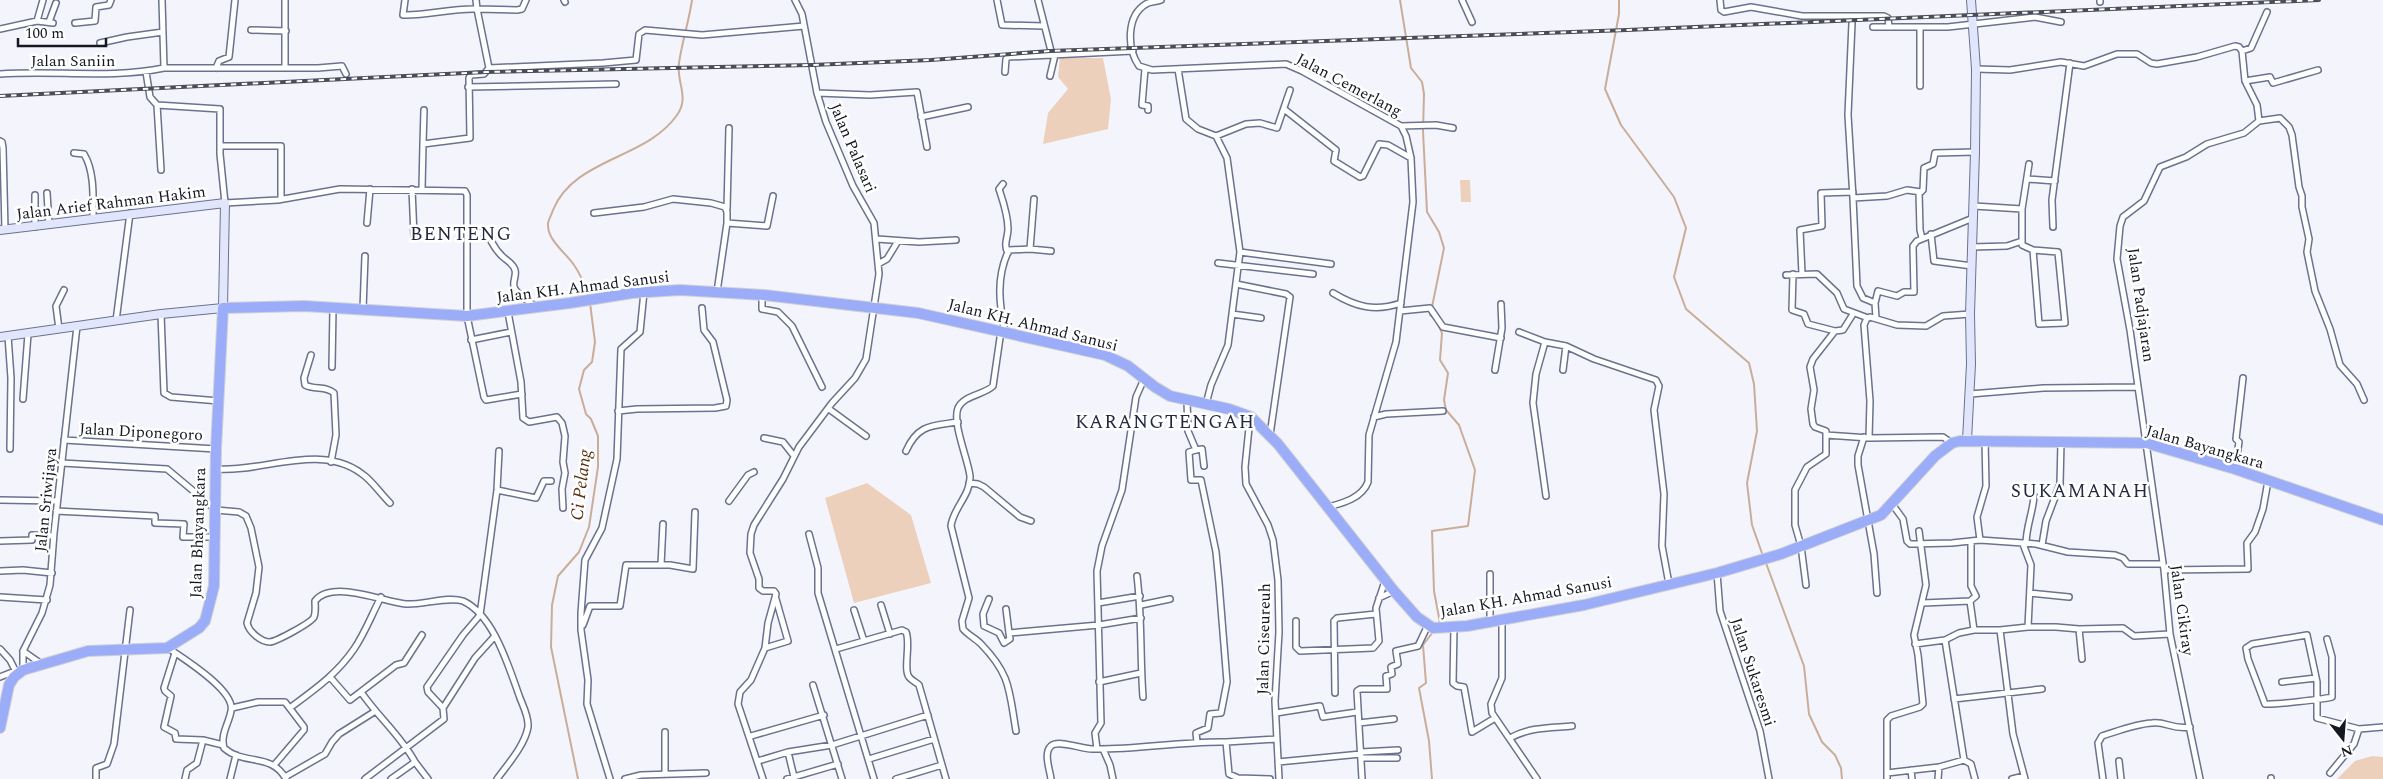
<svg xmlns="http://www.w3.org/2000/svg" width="2383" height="779" viewBox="0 0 2383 779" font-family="Spectral,serif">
<rect width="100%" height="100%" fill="#f4f5fc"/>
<path fill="#edd0bc" d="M1060,58h43l8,41 -3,30 -65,15 5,-31 20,-24 -10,-12z
M1460,180h10l1,22h-10z
M867,483l44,32 20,68 -77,20 -29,-105z
M2372,756l11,1v22h-46l18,-18z"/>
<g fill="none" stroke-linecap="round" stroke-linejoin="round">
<path stroke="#caad99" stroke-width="2" d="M1400,0l11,68 11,14 2,12 -1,37 4,81 12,20 5,16 -12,59
M1619,0v14l-14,75 16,36 53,72 12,31 -12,49 12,32 63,54 5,21 3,47 -10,52 5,42 11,31
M588,296c-3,-11 -7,-21 -14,-31 -8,-12 -27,-25 -26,-41 0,-4 4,-10 5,-14 21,-52 94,-51 124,-95 13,-18 -1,-33 2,-52 3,-21 10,-42 13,-63
M1431,312l-1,3 6,5 6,13 -2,27 8,13 -4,27 2,10 13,15 16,45 -7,56 -36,5 2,60 6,32
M1766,563l38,103 5,48 13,28 13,13 6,13 1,11
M578,779l-27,-132 1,-42 6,-29 21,-24 10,-25 9,-60v-31l-7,-17 -5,-5 -7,-25 5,-19 8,-8 3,-20 -5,-39
M1432,779l-3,-38 -10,-53 7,-5 -3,-38 10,-13"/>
<g stroke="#6a728e" stroke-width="8">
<path id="street" d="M405,0l-2,15c24,1 48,-7 74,-6l-1,-9
M564,0l1,2
M997,0l5,25 42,1
M1038,0l14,55 81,-4
M1161,0c-5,2 -10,1 -15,4 -20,12 -19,45 -7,62l13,4 134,-6 16,7 99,55 5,10 5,22 2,44 -17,140 -27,93 -1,47c-6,16 -25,21 -40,25
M1462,0l10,22
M1720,0l1,10 3,2 27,-5 51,9h82l4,2 1,9
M2100,0v2
M37,21l6,-21
M49,22l7,-19
M75,23l20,-2 1,-14 13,-2 2,-5
M1852,23l-4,92 5,83
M1873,27h75l87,-10 26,5
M1920,27v59
M0,29l37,-8 16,2
M251,30l35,1
M100,43l27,-6 36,-5
M2242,51l9,-3 16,-36
M285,67v-67
M164,68h154l24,-2 4,8
M216,68l3,-7 10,-4 6,-57
M489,68l114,-5 33,-3 3,-26 6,-4 57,5 102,-9
M1145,69l-3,36 6,1v4
M1178,69l8,50 12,10 18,7 11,22 13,94 -12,93 -17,40 -5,19
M1976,69l34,1 51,-8 23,4 33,-12h20l14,9 6,1 40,-7 38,-11 4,1 3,4 3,30 12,24 2,16 -15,12 -37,11 -21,13 -26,10 -16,34 -21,16 -3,9 -3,33 13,71 34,240 6,64 30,145
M146,72l4,25 7,8 63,4v45l5,49 53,-3 62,-11 125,2 2,4v121l17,81 2,3 36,-6
M1005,72l1,-13 2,-2 44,-2
M0,74c55,-4 110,5 164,-6l-2,-68
M1050,76l5,-21
M2245,81l25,-4 3,6 45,-13
M468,87l148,-3
M817,93l53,2 47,-3 10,55
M157,105l4,65
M1284,109l52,41 -2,11 26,16 3,-1 16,-32 9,1 23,13
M921,117l47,-10
M2259,121l21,-3 9,9 3,8 7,52 3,9v11l7,32 -2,13 8,39 15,38 10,36 17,19 7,16
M1401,126l35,-1 17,3
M1216,136l30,-12 14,-1 17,5 13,-38
M0,141l2,1 1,6 2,82
M423,144l1,-34
M220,146h61v53
M74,153l10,1c11,18 9,45 9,65
M2027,179l28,2
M1003,184l-4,5c4,12 9,26 9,40 0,9 -5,15 0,24
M412,189l2,47
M422,189l1,-45 47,-6 -1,-60 2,-3 13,-1 5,-6 -12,-59 40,1 5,-1 4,-9
M1919,192l1,38 2,8
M47,193l2,32
M1974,206l48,3v36l11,5 25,2 7,71 -26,1 -6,-74
M727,209l2,-81
M2022,209l7,-45
M594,213l50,-6 29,-8 38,4 14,4 2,5v11l-10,69
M367,223l3,-34
M727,223l40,3 6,-30
M35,227v-32
M2053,227l-1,-27 18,-137
M467,231c29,1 19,10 35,25 5,5 11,7 13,14 2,7 -4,13 0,19 4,7 15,13 21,18
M1931,234l3,27 38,5
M877,239l42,3 37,-2
M1972,247l35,-1 15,-5
M1030,249l21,2
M1240,252l91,12
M1218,263l95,11
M878,264l9,-5 11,-18
M1793,274l-1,36 12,4 4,10 27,7
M1802,274l-2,-44 22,-4 -1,-33 32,-1
M1786,275l31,-1 20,19 7,16 24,9
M1236,284l50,10 4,3 -20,138
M1333,293c23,14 42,19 68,10
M762,295v14l16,3 14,14 30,61
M1875,303l3,-12 19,5 7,-4h10l-1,-46 4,-5 56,-23
M363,309l2,-53
M1400,311l30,-3 13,19 58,11
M508,312l13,70 2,36 6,4 28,-5 5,6 3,13 -2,26 2,11 -3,16 1,19
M161,314l3,79 7,4 48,4
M1232,314l29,4
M1876,318l-1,-15 -12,-5 -6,-12 -4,-88 34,-2 20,-6 14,2 2,-2 1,-22 9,-4 2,-11 40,-1
M116,321l14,-108
M59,329l-3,-23 8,-16
M1001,331l-8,55c-9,9 -29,9 -35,22 -6,15 10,51 12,68 1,19 -17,32 -19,50l18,72 -7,23 1,8c5,6 12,9 18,15 30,31 28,46 35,87
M1005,332c-6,-28 -9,-56 4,-82l21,-1 4,-50
M1519,332l26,10
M8,336l3,42 -1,71
M471,340l40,-8
M311,355l-7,23 1,7c9,5 22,1 29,8l2,42 -5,27
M332,367l1,-59
M1495,370l7,-42 -1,-24
M1563,370l3,-24
M1970,394l73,-6 95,-1
M23,399l5,-65
M1187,400l1,31 8,19 6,-1 2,17
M829,409l37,27
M618,411l19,-2 78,-1 11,-2 1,-6 -14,-58 -9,-12 -2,-22
M1374,417l12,-3 57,-3
M1250,418l-5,49 1,17 22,41 5,15 5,40 1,52 -4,69 4,78
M1826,435l43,3 74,-1 9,6
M1864,437l-6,19v9l16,89 3,39
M764,438l19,4 11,14
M1869,438l1,-37 -6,-76 3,-7 3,-1 27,8 29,1 17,-10 27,-2
M64,440l152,9
M1196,450l-7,2 2,28h10l15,72 3,31 8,99 -6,31 -11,1 -2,14 -12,5 1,9
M906,451c12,-27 26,-25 52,-29
M62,463l105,6 49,41 23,2 7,4 5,12 8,39 -3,26 -9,30c2,9 14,19 23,19 7,-1 41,-19 44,-25 2,-5 1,-11 1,-16 17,-22 69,1 91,3 16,1 43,-8 57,-3 31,14 46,67 57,97 3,8 9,19 8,29 -3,18 -20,37 -31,52
M216,469c48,4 108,-29 150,8 9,8 16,18 24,26
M2235,469l4,-27 -3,-3 7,-61
M969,483l9,1 6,3 36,30 11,4
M497,490l39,8 8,-17h7
M1546,496l-13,-93 3,-29 9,-32 21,4 28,13 62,21 3,6 -5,24 10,84 -2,52 7,38
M0,500l57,1
M729,501l19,-26 6,-3
M1892,504l11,15 4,22 3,3 42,-1 28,-3 56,4 32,8 47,3 8,3 5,6h35
M56,511l99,5v7l29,1 -1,13h32
M809,534l9,34v25l56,186
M1980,540l-3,-23 9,-31 -1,-46
M0,541l32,-1v-5l21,1
M2023,544l8,21 -3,62
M2026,544c0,-17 7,-32 8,-48
M2042,545l4,-24 14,-37 1,-42
M661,565l2,-41
M2164,570l84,-1 -1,-26 8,-11 8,-23 5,-28
M0,571l23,-1 29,3
M1717,573l3,38 40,120 9,48
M1137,576c5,40 3,81 6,121
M1806,585l-5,-39 -6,-21v-35l12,-23 19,-13v-23l-11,-4 -2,-3 -2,-15 3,-19 -4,-23 3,-8 22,-28 8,-1 10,-16
M2030,593l39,4
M0,597l47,3
M1379,598l15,-7
M989,599l-6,15 1,12 15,7 5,10 6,-4 -1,-6
M1970,601l6,-5 -5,-10v-45
M1098,603l42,-7
M1923,603l47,-2 4,29h26l13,104 12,45
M881,605l9,29
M1141,605l29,-6
M1006,609l3,24 90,-8 42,-7
M854,610l10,31
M1502,620v58l-11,26 1,9 45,66
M1296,621v26l4,4 73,-3 6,-7 -3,-33 9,-27
M1490,622v-48
M583,625l7,-19h30l6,-41h44l23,4 2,-57
M1454,627l-1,56 4,3 7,1 8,45 23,-14
M2079,629l3,30
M2000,630l28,-3h28l23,2 44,-1 11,8 36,-2
M2327,639l5,18v40c-7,2 -60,8 -67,7l-17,-45 -2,-11 6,-4 55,-9 10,47v36l42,11 24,-2
M1915,644l30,-4 14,-7 15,-3
M168,648c15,10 68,43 63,63 -2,12 -11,24 -7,37 20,18 47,4 62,31
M765,648l23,-7 -12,-42
M0,649l10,11 7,14
M836,649l66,-19 4,2c5,11 -3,37 3,45 3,4 7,5 10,8l27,94
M23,651l17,12
M175,653l-11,35 1,3 6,5 -7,31 11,6 1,6 27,1
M23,670v-19l19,-38 8,-28 4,-52 23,-207
M0,677l15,-6
M330,677l20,23 46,-35 8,-2 18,-28
M1099,682l42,-9
M2282,682l34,-4
M813,685l29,94
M361,692c17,25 40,44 54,70l-24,17
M1335,693l-1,-72 3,-3 39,-4
M1954,699l88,-10
M291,707c23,-17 46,-33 63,-58 11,-16 18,-35 27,-52
M232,708l26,-6h27l19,25v3l-29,34
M443,708l32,-50 19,-21
M1276,713l44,-7 3,11 34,-5
M1359,723l35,-4
M751,736l73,-21
M1510,738c20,-11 39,-10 62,-12
M1226,742l51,-3
M1097,749l-2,-16 6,-10 -4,-152 5,-25 20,-56 14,-93 8,-18
M1103,749l7,16 3,14
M788,752l6,25
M1361,752l37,-2
M1361,758h36
M869,759l65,-20
M1964,760l7,4 4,15
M758,761l30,-9 44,-7 96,-30
M2119,761l2,18
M415,762l13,17
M1278,762l83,-8
M1911,770l1,9
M1887,773l52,-6 25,-7 -19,-120
M2330,773l24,-29 5,-15
M665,774v-42
M285,777l40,-23 7,-12 7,-8 35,-22
M2271,778v1
M96,779v-11l11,-4 7,-20 16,-134
M185,779l2,-9 10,-7 6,-23 20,5
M230,779l6,-24
M365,779l79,-60 -1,-11 -15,-16 -1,-5 36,-52 17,-20 17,-125 2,-39
M610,779l-23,-75 1,-24 -7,-50v-17l4,-53 17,-32 15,-69 4,-110 19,-17 4,-40
M625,779l16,-4 65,-2
M763,779l-25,-75 2,-12 11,-12 14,-32 3,-25 8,-29 -2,-3h-11l-4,-3v-9l-9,-26 1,-19 3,-9 29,-46 16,-32 33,-44 23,-25 11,-19 13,-85 -5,-51 -21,-37 -27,-64 -9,-29 -15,-79 -7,-14
M787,779l51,-15
M896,779l46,-14
M1051,779c-1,-9 -8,-26 0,-33 7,-7 30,3 41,3 45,1 89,-8 134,-7l3,32 9,4 32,1
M1362,779l-5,-88 3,-2h27l-1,-13 6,-2 -1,-7 7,-3 -2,-13 22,-5 10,-21
M1887,779v-59l4,-4 29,-9 3,-3 -5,-49 -4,-20 12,-50 -7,-54
M1938,779l1,-12
M2012,779l12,-3
M2103,779l-5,-36 4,-7c16,-5 33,-12 50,-13 14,-2 20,7 38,4"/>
</g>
<g stroke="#6a728e" stroke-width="10">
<path id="secondary" d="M0,230l225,-27 -2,105 -62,6 -161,23
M1967,440l4,-76 -1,-50 5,-162 1,-83 -5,-69"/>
</g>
<g stroke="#d0d1d3" stroke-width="12">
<path id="highway" d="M0,728l9,-43 5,-8 9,-7 65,-19 79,-3 32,-20 6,-7 9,-35 2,-137 7,-141 81,-2 163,10 103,-13 62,-10 48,-3 84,5 154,18 187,42 23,11 27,21 15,9 59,13 22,8 27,27 116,147 23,26 16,11 34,-2 117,-21 133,-32 64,-19 100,-39 54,-59 17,-13 8,-2 186,2 89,26 148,51"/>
</g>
<use href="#street" stroke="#fff" stroke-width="5"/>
<use href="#secondary" stroke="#e1e6fd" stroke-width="8"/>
<use href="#highway" stroke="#9badf9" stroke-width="10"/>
<g stroke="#4a4d57" stroke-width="4">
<path id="rail" d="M0,96l486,-24 326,-7 119,-5 119,-9 577,-21 692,-30"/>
</g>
<use href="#rail" stroke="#fff" stroke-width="2" stroke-dasharray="5.5" stroke-linecap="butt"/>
</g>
<g text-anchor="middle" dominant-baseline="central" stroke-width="5" stroke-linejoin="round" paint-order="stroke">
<g font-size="16" fill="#151823" stroke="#fff">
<text x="73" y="61">Jalan Saniin</text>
<text transform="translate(1349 85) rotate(28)">Jalan Cemerlang</text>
<text transform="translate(853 148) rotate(67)">Jalan Palasari</text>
<text transform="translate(111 203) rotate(-7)">Jalan Arief Rahman Hakim</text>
<text transform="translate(583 287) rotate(-7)">Jalan KH. Ahmad Sanusi</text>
<text transform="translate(2141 305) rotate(82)">Jalan Padjajaran</text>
<text transform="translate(1033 325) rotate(14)">Jalan KH. Ahmad Sanusi</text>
<text transform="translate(141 432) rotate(3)">Jalan Diponegoro</text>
<text transform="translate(2205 447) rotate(16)">Jalan Bayangkara</text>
<text transform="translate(46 500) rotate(-84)">Jalan Sriwijaya</text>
<text transform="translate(198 533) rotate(-88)">Jalan Bhayangkara</text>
<text transform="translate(1526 597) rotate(-10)">Jalan KH. Ahmad Sanusi</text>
<text transform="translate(2182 610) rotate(82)">Jalan Cikiray</text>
<text transform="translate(1264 639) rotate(-89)">Jalan Ciseureuh</text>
<text transform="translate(1753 672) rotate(72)">Jalan Sukaresmi</text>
</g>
<g font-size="18" font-style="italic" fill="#593111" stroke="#fff">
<text transform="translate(581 485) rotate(-83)">Ci Pelang</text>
</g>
<g font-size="19" letter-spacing="1" fill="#242942" stroke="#fff">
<text x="461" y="234">BENTENG</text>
<text x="1165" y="422">KARANGTENGAH</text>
<text x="2080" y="491">SUKAMANAH</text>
</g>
</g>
<g transform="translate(2343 739) rotate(163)" stroke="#ffffff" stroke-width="4" paint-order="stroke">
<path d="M0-4L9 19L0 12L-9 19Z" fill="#151823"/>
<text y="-8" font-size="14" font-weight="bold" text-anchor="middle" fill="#151823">N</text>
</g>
<path d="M18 38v8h88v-8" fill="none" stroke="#151823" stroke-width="2.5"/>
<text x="25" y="38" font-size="15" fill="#151823" stroke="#ffffff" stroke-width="4" paint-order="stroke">100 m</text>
</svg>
